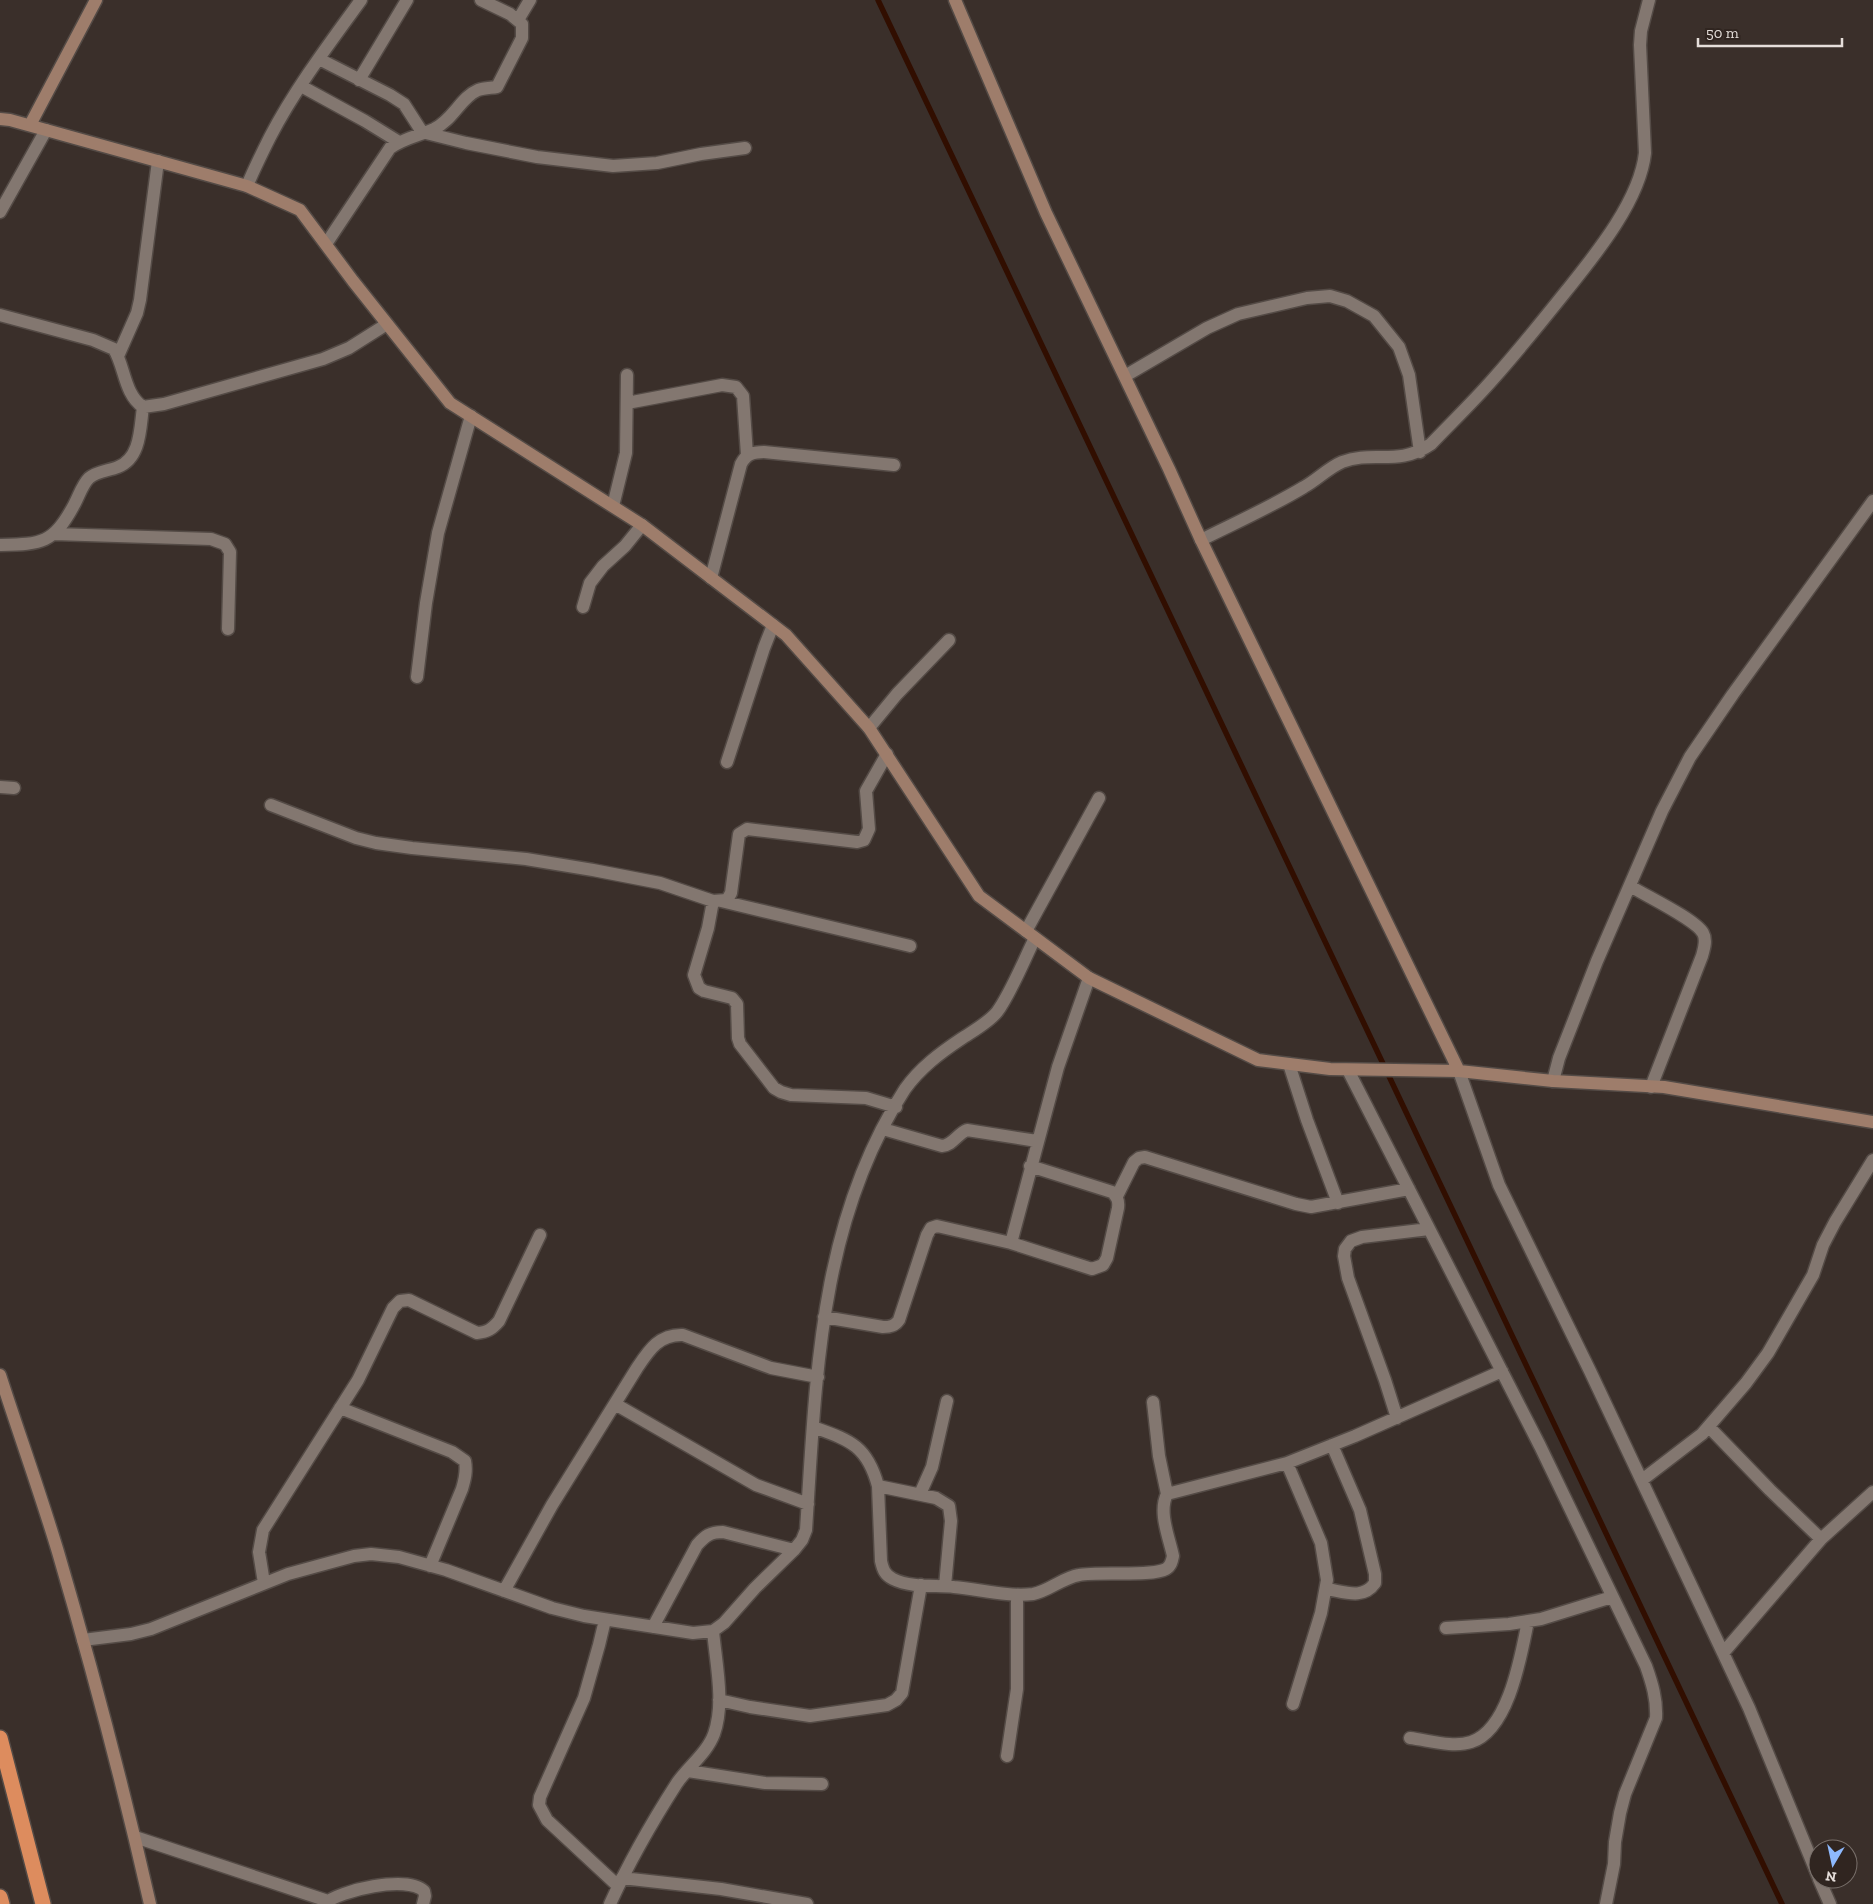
<svg xmlns="http://www.w3.org/2000/svg" width="1873" height="1904" viewBox="0 0 1873 1904" font-family="'Zilla Slab',serif">
<rect width="100%" height="100%" fill="#3a2f2a"/>
<g fill="none" stroke-linecap="round" stroke-linejoin="round">
<path stroke="#310e00" stroke-width="5.5" d="M878,0l904,1904"/>
<g stroke="#544b46" stroke-width="15">
<path id="street" d="M518,20l12,-20
M319,59l71,36 14,9 18,28 44,11 71,14 76,9 44,-3 44,-9 44,-6
M359,80l48,-80
M301,86l64,35 34,21
M247,186c7,-17 15,-33 23,-49 25,-48 59,-93 91,-137
M0,212l46,-82
M326,244l64,-96c14,-10 28,-12 44,-19 19,-9 27,-32 44,-39 6,-2 13,-2 19,-3l25,-49v-14l-12,-10 -29,-14
M0,315l93,25 21,9c11,18 10,45 29,58l21,-3 159,-45 26,-11 38,-24
M118,356l19,-43 3,-13 18,-139
M1125,376l82,-48 31,-14 69,-16 23,-2 17,5 27,15 25,31 10,28 11,77
M627,403l95,-18 14,2 7,9 4,59
M613,506l13,-53 1,-78
M54,534l157,5 14,5 5,8 -2,77
M1201,540c34,-17 70,-33 103,-53 13,-7 24,-19 38,-25 31,-12 56,5 89,-18 21,-22 43,-43 63,-66 25,-28 49,-58 73,-88 29,-36 73,-90 78,-137l-5,-108 1,-14 8,-31
M0,545c42,-1 53,-1 74,-40 5,-9 8,-20 15,-27 8,-7 19,-7 29,-11 23,-9 22,-39 25,-60
M711,578l30,-114c5,-10 12,-12 23,-12l130,13
M583,607l7,-24 13,-17 22,-20 17,-21
M417,677l9,-74 12,-70 33,-117
M869,728l28,-34 52,-54
M727,762l37,-114 9,-23
M0,787l14,1
M271,805l85,33 20,5 36,5 114,11 67,11 67,13 53,18 14,-1 4,-7 8,-59 8,-5 110,13 7,-2 5,-11 -3,-38 21,-37
M1630,886c16,10 65,33 73,47 4,7 1,16 -1,23l-51,131
M713,901l-5,27 -14,47 5,13 5,3 28,7 5,6 1,34 2,6 34,44 7,4 10,3 75,3 30,9
M721,901l189,45
M1026,931l73,-133
M1289,1064l18,56 31,83
M1348,1070l192,376 106,220c6,17 11,33 10,52l-31,76 -5,19 -5,29 -1,22 -8,40
M1459,1071l40,114 91,186 159,337 69,168
M1553,1081l6,-23 38,-97 65,-150 28,-54 43,-63 140,-193
M883,1129l59,17c11,-1 15,-12 25,-16l70,11
M1117,1196l17,-34 5,-4 6,-1 151,47 15,3 98,-18
M1011,1243l47,-176 31,-89
M824,1317l59,10c7,0 12,-1 16,-7l28,-85 4,-7 6,-2 74,17 81,26 11,-4 4,-7 11,-50c1,-8 -1,-11 -6,-16l-82,-26
M1153,1402l6,54 8,38
M615,1404l141,81 52,19
M340,1408l112,44 13,9c2,10 0,18 -3,28l-32,77
M1397,1418l-12,-38 -37,-102 -4,-22 1,-7 6,-8 11,-4 67,-8
M813,1427c36,13 54,18 65,59l3,75c2,9 4,14 12,18 18,9 42,6 61,8 25,2 53,10 79,7 16,-3 29,-16 46,-19 20,-4 73,2 87,-6 5,-3 6,-8 7,-13 -4,-19 -15,-44 -6,-62l120,-31 68,-27 147,-65
M1709,1427l61,63 51,49
M1287,1463l34,80 6,37 -6,33 -28,91
M1642,1480l60,-46 44,-51 22,-30 45,-78 10,-30 12,-23 38,-62
M878,1486l58,12 13,8 2,15 -6,65
M920,1494l12,-27 15,-66
M264,1583l-5,-31 4,-22 95,-150 35,-72 7,-7 9,-1 68,33c11,-1 15,-4 22,-12l41,-86
M1327,1589c18,3 36,11 48,-6v-9l-15,-64 -28,-65
M504,1591l48,-86 85,-137c12,-18 22,-34 46,-33l88,33 47,9
M605,1620l-6,25 -15,53 -44,99 -1,8 8,15 71,66
M653,1627l44,-82c8,-9 13,-13 26,-13l71,18
M1446,1628l63,-4 32,-5 71,-22
M83,1640l48,-6 20,-5 137,-55 66,-18 17,-2 28,3 47,13 106,38 32,8 109,17 20,-2 11,-8 31,-35 39,-38 8,-10 4,-10c10,-152 13,-309 99,-441 15,-21 35,-36 56,-50 12,-8 27,-16 36,-27 14,-19 27,-52 38,-74
M1723,1653l98,-114 52,-47
M719,1700l31,7 60,9 77,-11 9,-5 6,-7 19,-108
M1410,1738c18,2 43,10 61,4 38,-12 50,-87 57,-121
M1007,1756l10,-67v-94
M688,1771l77,12 57,1
M135,1837l193,64
M622,1878l99,11 86,15
M1819,1879l11,25
M324,1904c16,-14 83,-29 100,-13l1,5 -2,8
M610,1904c19,-42 42,-82 67,-121 11,-16 30,-30 37,-49 11,-31 2,-70 -1,-103"/>
</g>
<g stroke="#544b46" stroke-width="15">
<path id="secondary" d="M955,0l91,213 123,256 32,71 258,531
M0,119l10,1 237,66 53,24 53,71 97,122 192,122 144,110 83,93 110,168 110,82 169,82 72,9 129,2 94,10 111,6 209,35
M30,125l66,-125
M0,1375c19,59 40,117 58,177 34,116 65,233 92,352"/>
</g>
<g stroke="#544b46" stroke-width="18">
<path id="highway" d="M0,1738l43,166
M0,1897l2,7"/>
</g>
<use href="#street" stroke="#837770" stroke-width="12"/>
<use href="#secondary" stroke="#9e7d6b" stroke-width="12"/>
<use href="#highway" stroke="#dd8c5e" stroke-width="15"/>
</g>
<g transform="translate(1833 1864) rotate(189)"><circle r="24" fill="#302520" stroke="#786f6a"/>
<path d="M0-4L9 19L0 12L-9 19Z" fill="#8eb9fd"/>
<text y="-8" font-size="14" font-weight="bold" text-anchor="middle" fill="#e5deda">N</text>
</g>
<path d="M1698 38v8h144v-8" fill="none" stroke="#e5deda" stroke-width="2.5"/>
<text x="1706" y="38" font-size="15" fill="#e5deda" stroke="#302520" stroke-width="4" paint-order="stroke">50 m</text>
</svg>
